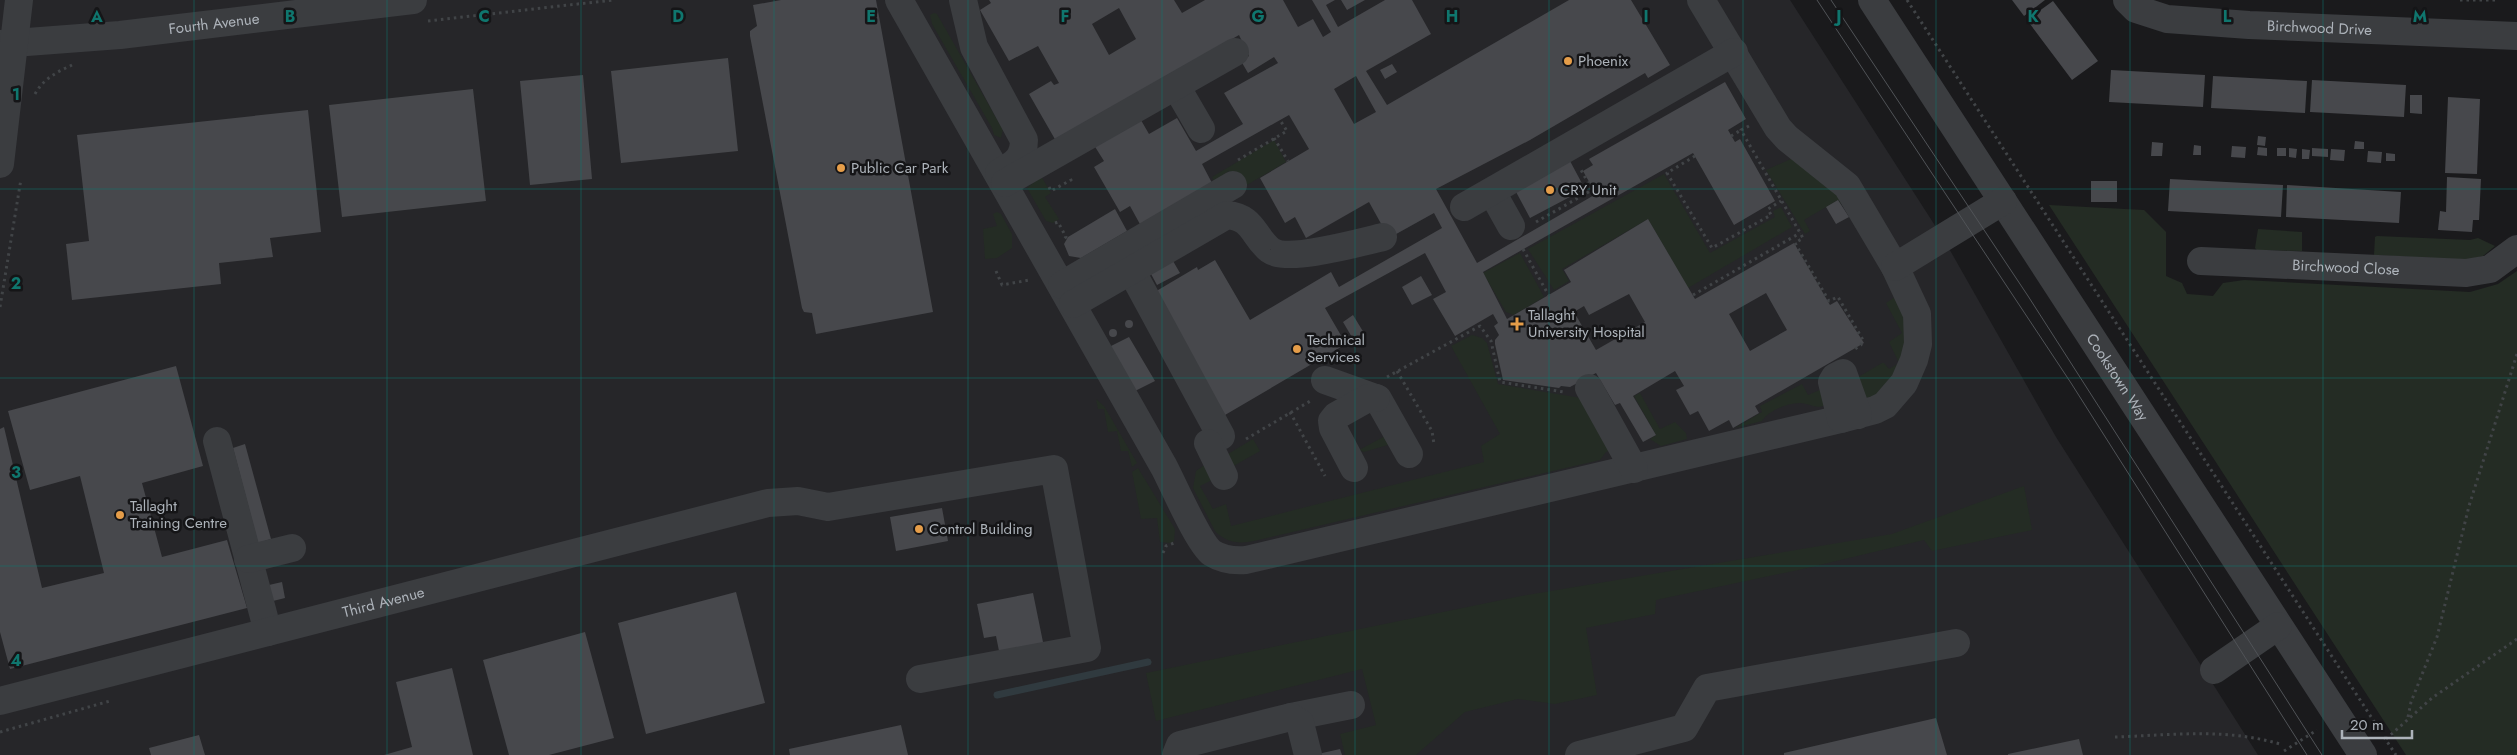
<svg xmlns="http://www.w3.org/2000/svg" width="2517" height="755" viewBox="0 0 2517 755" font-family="Jost,sans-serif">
<rect width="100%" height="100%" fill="#1a1a1c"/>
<path fill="#262629" d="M0,0h1790l153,238 113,199 202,318h-2258z"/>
<path fill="#242c24" d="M934,13l3,1 62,109 4,6 -2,9 -7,-3 -2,-7 -60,-104 -2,-9z
M1274,140l12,22 -46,27 -11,-18 -15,10 -2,-4z
M1793,158l53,44 -4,3 -4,-5 -34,20 6,11 -5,3 -39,-64z
M1664,174l46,79 65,-36 -2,-6 8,-4 11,20 -104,61 -40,-69 -86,50 7,12 -15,9 -26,-41z
M1041,176l10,17 -6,4 14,22 -6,4 -7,-2 -19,-33z
M2049,205l95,5 22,22v44l16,7 5,11 26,2 10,-13 21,-3 226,12 28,-8 19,-13v484h-111z
M997,212l4,2 11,20v14l-15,10 -12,1 -2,-30 14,-3 -4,-12z
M1852,216l55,99 -5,48 -19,28 -17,8 -11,-20 27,-16h2l5,6 10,-6 -10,-21 13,-9 -16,-30 9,-6z
M2258,229l44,3v19l-45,-1 -2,-2z
M2377,236l93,4 8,-2 17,8 -12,10 -15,4 -94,-5 1,-18z
M1520,253l24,44 -30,18 -8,-3 -23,-39z
M1472,335l10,3 5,5 11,41 89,15 27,49 -8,4 -6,8 -346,81c-15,3 -28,2 -39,-10l-22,-43 3,-17 10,-7 8,15 -14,7 13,23 13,-5 5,22 253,-64 -3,-16 19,-12 -49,-88z
M1802,384l6,11 14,-6 7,16c-15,3 -10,2 -23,-1 -13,-4 -37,6 -44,17l-27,7 27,-16 -2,-6z
M1640,393l20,36 15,-7 11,11 1,6 -26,7 -11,-7 6,-4 -22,-39z
M1096,399l8,7 33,57 -5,4 -4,-16h-7l-4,-20 -9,1 -4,-23h-6z
M1387,435l4,9 -27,8 -5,-2z
M1253,439l7,12 -30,17 -7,-11z
M1138,468l37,61 -1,12 -3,2 -11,-1 -3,-24 -16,1 -8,-42 -1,-5z
M2024,486l8,44 -100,21 -8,-11 -121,29 -147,31 -1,14 -69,14 11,67 -42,9 -37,-5 -53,13 -49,43h-71l-5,-21 36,-9 -14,-56 -206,52 -10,-48 375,-77 371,-62z"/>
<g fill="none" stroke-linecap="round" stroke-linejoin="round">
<path stroke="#303a3f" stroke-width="7" d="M997,695l151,-33"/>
</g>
<path fill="#47484c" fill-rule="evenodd" d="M781,0h95l57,312 -117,22 -4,-21 -8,-1 -2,-4 -52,-272v-5l7,-5 -4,-21z
M989,0h185l8,13 23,-13h78l15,27 15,-8 10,18 8,-5 -19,-32h23l-9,5 12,22 47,-27h27l19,34 -65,37 21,34 182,-105h62l39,65 -22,13 -3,-5 -115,67 -94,49 41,74 119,-69 -13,-23 10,-6 -4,-6 136,-77 21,37 -18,11 7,12 5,-3 35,62 -41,24 -41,-72 -210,119 24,47 64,-37 -7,-12 84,-51 47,80 99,-56 36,62 7,-4 27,42 -109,63 4,7 -26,15 -4,-8 -20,11 -11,-20 -8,4 -14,-25 8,-4 -9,-15 -42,25 23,39 -13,7 -23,-39 -5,2 -19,-32 -26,14 -9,-1 -2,2 -56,-8 -8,-36v-4l4,-5 -5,-9 4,-3 -5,-9 -38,22 -22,-37 13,-7 -21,-39 -100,55 21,36 -121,71 -72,-122 44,-26 1,3 17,-10 35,60 81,-48 8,15 103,-59 -8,-15 -45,25 -20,-36 -63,36 -11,-21 -10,6 -25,-45 49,-29 -20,-34 -87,49 10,19 -71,43 -11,-20 -10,6 -26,-45 10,-6 -12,-19 46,-27 11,19 28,-16 19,33 47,-27 -19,-31 54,-30 -4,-6 -26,16 -7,-12 8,-5 -10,-21 -183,106 -27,-47 22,-13 3,4 5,-2 -21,-37 -29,15 -29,-51 11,-7zM1119,8l17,31 -27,16 -17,-31zM1356,76l20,36 -22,12 -20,-35zM1766,293l21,37 -37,21 -21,-37zM1629,294l16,28 -49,28 -22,-38 10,-6 5,9z
M1341,0h24l-18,10z
M2012,0h33l-21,16z
M2053,1l45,60 -26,19 -45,-60z
M728,58l10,93 -117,12 -10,-92z
M1392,64l5,8 -12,7 -5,-9z
M2111,70l94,5 -2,32 -94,-5z
M583,75l9,104 -62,6 -10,-104z
M2213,76l94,5 -2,32 -94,-5z
M2312,80l94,5 -2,32 -94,-5z
M473,89l13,112 -144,16 -13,-112z
M2410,95h12v19l-12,-1z
M2448,97l32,2 -3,75 -32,-1z
M308,110l13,122 -51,6 3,19 -54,6 2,21 -149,16 -6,-56 23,-3 -12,-106z
M2258,136l8,1 -1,9 -8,-1z
M2355,141l9,1v7h-10z
M2152,142l11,1 -1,13h-11z
M2194,145l7,1v9h-8z
M2232,146l14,1 -1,11 -14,-1z
M2258,147l9,1v8l-10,-1z
M2277,148h9v8h-9z
M2289,148l8,1 -1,9 -7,-1z
M2312,148l16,1v8l-16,-1z
M2302,149l8,1 -1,9h-7z
M2331,149l14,1 -1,11 -14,-1z
M2368,151l14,1 -1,11 -14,-1z
M2386,153l9,1v7h-9z
M1570,161l15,28 -55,29 -15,-28z
M2447,177l34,2 -2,41h-6l-1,12 -34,-2 2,-19 6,1z
M2170,179l113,6 -2,32 -113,-6z
M2091,181h26v21h-26z
M2287,185l114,7 -2,31 -113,-6z
M1838,200l11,17 -13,7 -10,-17z
M1115,209l12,22 -46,27 -12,-2 -5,-12 4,-7z
M1173,261l7,12 -23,12 -6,-11z
M1421,276l11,19 -20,10 -10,-18z
M1353,315l11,18 -11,6 -10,-17z
M1125 324a4 4 0 1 1 8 0a4 4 0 1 1-8 0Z
M1109 333a4 4 0 1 1 8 0a4 4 0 1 1-8 0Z
M1129,337l26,44 -20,10 -26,-44z
M176,366l27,100 -61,17 20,74 65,-17 20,68 -237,61 -10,-37v-203l4,-2 38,161 62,-15 -24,-97 -50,14 -22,-79z
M245,444l26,95 -13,4 -25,-95z
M942,508l6,33 -52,10 -6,-34z
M282,582l3,16 -12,3 -4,-16z
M736,592l29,111 -119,31 -28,-111z
M1033,593l11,54 -44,9 -4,-20 -12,2 -7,-34z
M585,632l29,106 -65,17h-40l-26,-95z
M452,668l21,87h-89l28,-8 -16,-65z
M1936,718l11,37h-163v-2z
M901,725l7,30h-118l-1,-6z
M199,735l6,20h-54l-2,-7z
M2079,739l4,16h-75v-1z
M1340,749l2,6h-24v-1z"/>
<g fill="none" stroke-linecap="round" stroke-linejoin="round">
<path stroke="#414447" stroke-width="3" stroke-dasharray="2.5 4" stroke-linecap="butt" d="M1907,0l468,723
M2460,0h35
M428,21l185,-21
M35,94c8,-15 22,-22 37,-29
M1749,126l-8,4 62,108 -8,5 34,58 9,-4 25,43 -2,5 -9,6
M1731,136l10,-6
M1274,138l14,23
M1695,156l-28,17 45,75 59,-33 -3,-6 13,-8
M1238,160l49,-29 -7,-11
M1049,187l2,4 20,-11 -2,-4
M1536,222l56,-32 -12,-22
M1055,223l3,-1 8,15 -2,2
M1523,249l26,47
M996,271l6,14 27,-5
M1693,295l107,-62
M0,307l21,-128
M1397,371l35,60 2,13
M1387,377l93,-51 11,15 9,41 64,10
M1290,412l35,64
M1246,439l66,-39
M1163,553l3,-7 8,-3
M2408,717l3,-15 26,-65 32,-131 48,-152
M0,732l110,-31
M2115,737c56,-2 111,-9 165,7
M2384,737l12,18
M2386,739l46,-41 85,-59
M2284,751l33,-21"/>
<g stroke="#3b3d40" stroke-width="28">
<path d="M899,0l265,467c9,17 35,77 48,86 11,7 22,8 34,7l595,-141 34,-9 10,-5 19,-22 10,-23 4,-16 -1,-30 -22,-47 -48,-81 -60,-48 -9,-10 -77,-128"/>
<path d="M963,0l11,47 50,93c0,19 -10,24 -25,33"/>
<path id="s1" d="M1872,0l491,755"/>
<path id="s2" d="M2127,0l9,9 31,10 82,6 268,11"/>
<path id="s3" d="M0,44l120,-9 293,-35"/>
<path d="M1176,86l25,43"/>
<path d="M0,164l19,-164"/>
<path d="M1005,183l230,-131"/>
<path d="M1492,192l19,34"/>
<path d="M1464,207l270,-155"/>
<path id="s4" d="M2201,261l265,12 24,-4 27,-20"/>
<path d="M1895,267l108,-66"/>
<path d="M1131,270l90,166"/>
<path d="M1062,285l171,-100"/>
<path d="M1073,304l154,-89c26,2 26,21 43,35 17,13 91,-8 113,-13"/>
<path d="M1325,380l53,19 31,55"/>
<path d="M1589,388l45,81"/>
<path d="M1841,419l-9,-37 3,-5 8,-4 15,42"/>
<path d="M217,441l51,191"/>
<path d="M1208,443l16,33"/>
<path d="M1354,468l-21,-40 -1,-7 4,-5 32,-18h8"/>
<path d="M248,559l44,-11"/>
<path d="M2214,670l64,-44"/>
<path id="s5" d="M0,701l768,-198 30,-2 30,6 226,-38 33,179 -167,31"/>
<path d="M1291,717l60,-12"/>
<path d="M1176,755l4,-10 111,-28 9,6 8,32"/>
<path d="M1579,755l105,-27 23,-40 249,-45"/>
</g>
<path stroke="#505357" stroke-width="1" d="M1817,0l254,383 236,372
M1831,0l197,296 294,459"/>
</g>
<path fill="none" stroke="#0f766e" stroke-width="1" stroke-opacity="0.55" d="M194,0v755M387,0v755M581,0v755M774,0v755M968,0v755M1162,0v755M1355,0v755M1549,0v755M1743,0v755M1936,0v755M2130,0v755M2323,0v755M0,189h2517M0,378h2517M0,566h2517"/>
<g fill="#e59d49" stroke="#151517" stroke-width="2">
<circle cx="1568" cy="61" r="5"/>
<circle cx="841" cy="168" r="5"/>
<circle cx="1550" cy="190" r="5"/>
<path d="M1514.5 316.5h5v5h5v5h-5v5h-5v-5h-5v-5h5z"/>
<circle cx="1297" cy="349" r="5"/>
<circle cx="120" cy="515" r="5"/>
<circle cx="919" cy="529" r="5"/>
</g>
<g text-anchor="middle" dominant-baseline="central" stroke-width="5" stroke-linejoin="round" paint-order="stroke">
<g font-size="15" fill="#adb3ba" stroke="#151517">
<text stroke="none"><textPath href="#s3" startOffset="215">Fourth Avenue</textPath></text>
<text stroke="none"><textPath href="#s2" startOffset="198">Birchwood Drive</textPath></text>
<text stroke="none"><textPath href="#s4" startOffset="145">Birchwood Close</textPath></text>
<text stroke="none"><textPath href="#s1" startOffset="450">Cookstown Way</textPath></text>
<text stroke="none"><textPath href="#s5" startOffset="396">Third Avenue</textPath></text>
</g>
<g font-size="15" fill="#adb3ba" stroke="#151517" text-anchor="start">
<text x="1578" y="61">Phoenix</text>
<text x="851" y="168">Public Car Park</text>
<text x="1560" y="190">CRY Unit</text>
<text x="1528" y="315">Tallaght<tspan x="1528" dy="17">University Hospital</tspan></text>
<text x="1307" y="340">Technical<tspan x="1307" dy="17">Services</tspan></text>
<text x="130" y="506">Tallaght<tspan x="130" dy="17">Training Centre</tspan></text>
<text x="929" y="529">Control Building</text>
</g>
</g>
<g font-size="16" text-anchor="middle" font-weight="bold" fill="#0f766e" stroke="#151517" stroke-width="5" stroke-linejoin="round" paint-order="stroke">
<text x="97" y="22">A</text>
<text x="290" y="22">B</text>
<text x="484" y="22">C</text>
<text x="678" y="22">D</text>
<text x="871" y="22">E</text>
<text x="1065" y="22">F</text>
<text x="1258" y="22">G</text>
<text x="1452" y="22">H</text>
<text x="1646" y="22">I</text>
<text x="1839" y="22">J</text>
<text x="2033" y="22">K</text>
<text x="2227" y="22">L</text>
<text x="2420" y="22">M</text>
<text x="16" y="100">1</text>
<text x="16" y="289">2</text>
<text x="16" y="478">3</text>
<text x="16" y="666">4</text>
</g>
<path d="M2342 730v8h70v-8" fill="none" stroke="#adb3ba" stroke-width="2.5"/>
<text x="2350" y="730" font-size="15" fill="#adb3ba" stroke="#151517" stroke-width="4" paint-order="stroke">20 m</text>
</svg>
